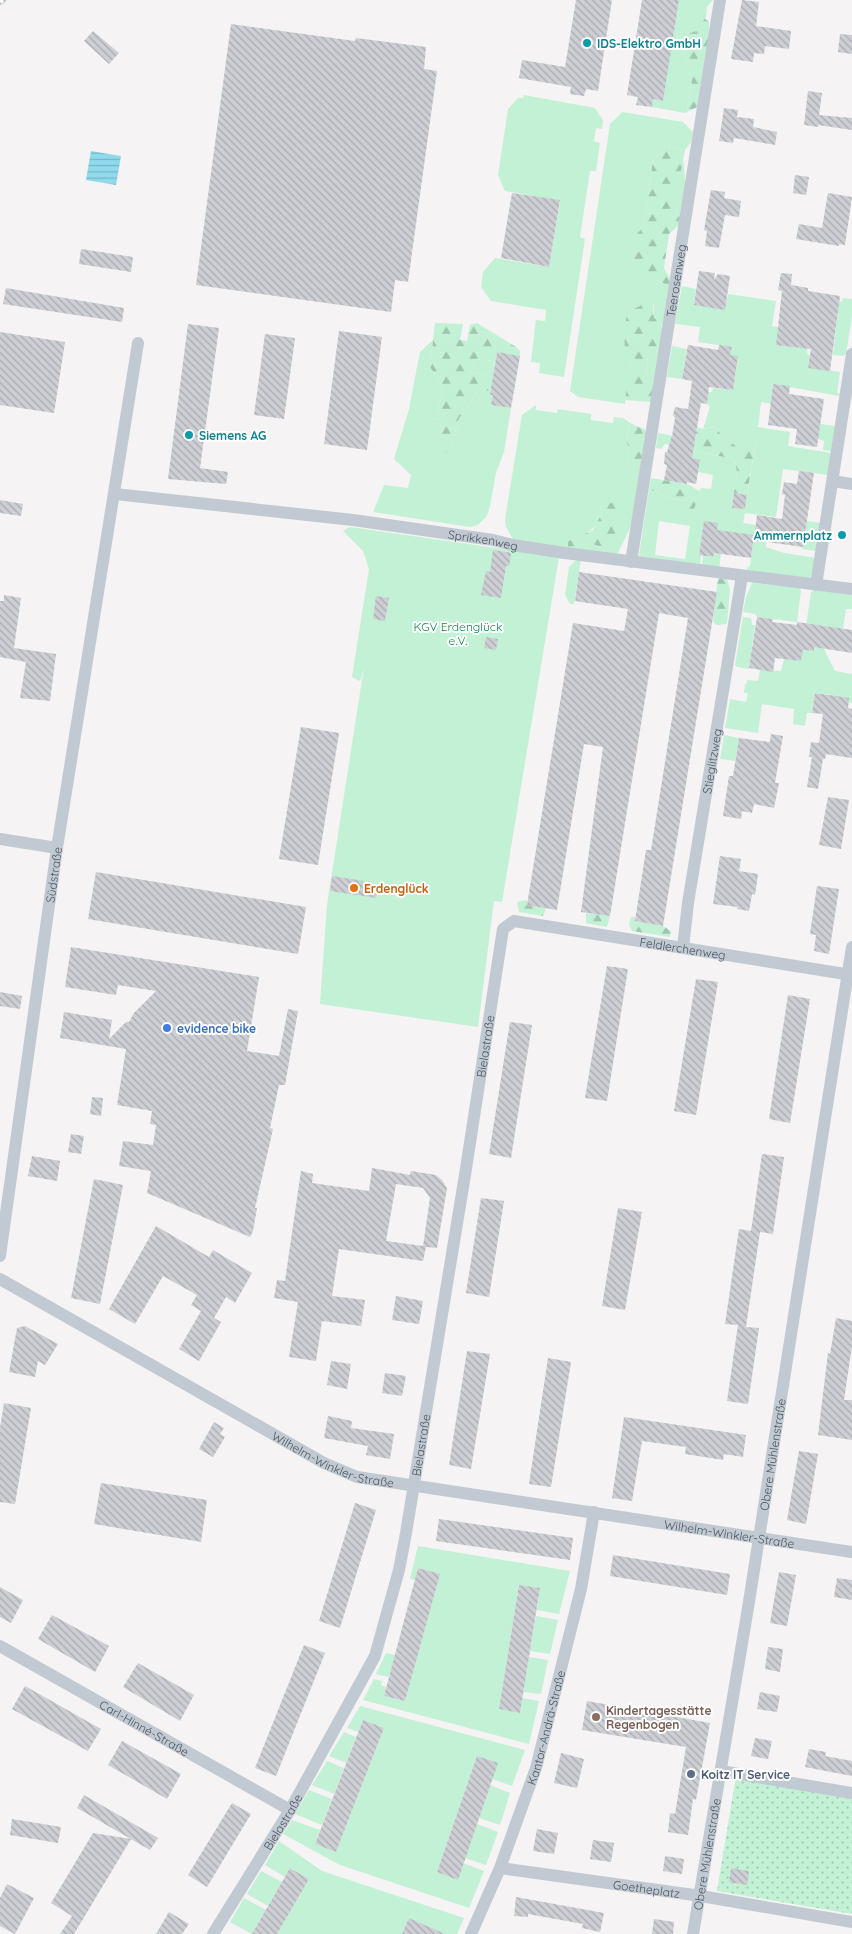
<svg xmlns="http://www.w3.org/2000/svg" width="852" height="1934" viewBox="0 0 852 1934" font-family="Quicksand,sans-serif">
<defs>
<pattern id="forest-firs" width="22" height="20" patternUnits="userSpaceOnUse" patternTransform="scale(1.25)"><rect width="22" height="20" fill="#c3f1d5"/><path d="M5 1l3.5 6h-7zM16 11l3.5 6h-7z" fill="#a0c6b0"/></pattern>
<pattern id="park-dots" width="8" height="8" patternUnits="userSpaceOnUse" patternTransform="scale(1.25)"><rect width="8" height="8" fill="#c3f1d5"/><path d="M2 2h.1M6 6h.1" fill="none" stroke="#a0c6b0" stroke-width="1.8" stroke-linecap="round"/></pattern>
<pattern id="water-rules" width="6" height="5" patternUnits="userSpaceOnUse" patternTransform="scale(1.25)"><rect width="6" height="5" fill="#90daee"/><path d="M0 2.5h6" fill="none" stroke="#78b4c4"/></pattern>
<pattern id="building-back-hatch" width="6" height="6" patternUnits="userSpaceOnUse" patternTransform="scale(1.25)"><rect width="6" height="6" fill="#cdcfd5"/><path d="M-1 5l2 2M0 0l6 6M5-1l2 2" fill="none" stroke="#a8abb0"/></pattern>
</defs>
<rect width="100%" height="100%" fill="#f5f3f3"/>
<path fill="#c3f1d5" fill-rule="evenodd" d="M679,0h34l-6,7 -1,11h-3l-3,12 -18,20 10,29 -5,33 -2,1 -33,-6 1,-8 9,2z
M524,95l71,13 8,12 -1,9 -6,-1 -2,13 6,2 -4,28h-6l-10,66 5,2 -21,138 -25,-4 1,-10 -9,-1 5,-42 9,1 1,-11 -55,-9 -10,-14 2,-15 12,-14 54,9 11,-66 -55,-10 -7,-16 10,-66 10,-11h5z
M622,112l61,10 10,10 -2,10 -6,8 -19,-3 -13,13 -9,67 11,52 14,7 -6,40 -9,-8v-13l-14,1 -12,5 3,46 -6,47 -47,-7 -8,-6 40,-267z
M683,159l3,27 -6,33 -7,-20z
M682,286l14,3 -2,16 31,4 3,-15 48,7 -4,25 37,7 -2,20 3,3 -2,11 32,5 -3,21h3l-1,3 -66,-12 -2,13 4,1v6l-14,-2 -3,25 32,5 -2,14 43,7 -3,22 -45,-6 -7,48 -31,-4 -2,10 25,4 -2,20 18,6 32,5 -6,21 -63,-7v-4l3,-2 3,-23 -53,12 1,1 -1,10 -61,-10 10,-67 20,9 15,3 2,6 9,-5 6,-14 10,1 2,-14 -15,-3 -7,-14 2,-7 42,8 2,15 -5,34 13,1 11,-69 -17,8 -16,-11 -8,-10 -12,2 7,-22 -3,-3 1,-12h4l1,-4 20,2 5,-33 -8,-2 1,-8 -33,-5 2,-15 -25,-3zM659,521l31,5 -5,33 -30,-4z
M843,298l9,1v17l-6,38 -3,2 -10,-1 6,-54 3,1z
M433,340l-3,27 10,15 3,7 -7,32 15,30 7,-31 21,-30 12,1 -1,4h3l-1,10 19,3 -7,44 -8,21 -6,33 -3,10 -9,9 -8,2 -97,-15 11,-27 24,3 3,-13 -17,-16 15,-50 11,-57z
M672,346l15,3 -5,30 -15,-2z
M659,350l-5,35 -8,-7 2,-22z
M474,359l21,2 -2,17 -23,-6z
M536,405v5l21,3 1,-4 33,5v6l22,3 1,-6 9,1 7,5 -4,17 3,9 -1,16 13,-2 -10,63 -14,29 -32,-4 2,-4 5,-3 9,3 1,-35c-6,20 -17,21 -34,29v7l-55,-9 -7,-12 -1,-8 17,-104z
M820,424l15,2 -4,25 -8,-1 1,-9 -6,-2z
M658,433l14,3 21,13 -28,-5 -4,5 -5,-1z
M807,521l14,2 -4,28 -15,-2z
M350,527l209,30 -57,345 -8,-1 -16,126 -158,-23 7,-99 37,-238 -3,12 -2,2 -7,-4 17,-108 -6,-18 -20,-20z
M714,553l7,1 -2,14 -17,-2 1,-10 10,1z
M576,560h5l-7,44h-4l-5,-9 4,-28z
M752,583l48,5 1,3 -4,31 -40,-5 -2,-3 -12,-2 3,-15z
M814,590l38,5v14h-6l-3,20 -22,-4c-3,17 7,31 14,46l17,3v29l-21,-3v-5l-16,-2 -3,20h-5l-2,13 -12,-2 1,-15 -32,-5 -4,29 -33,-5 5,-29 16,3 2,-9h-4l1,-9 2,-1v-3l11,1 2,-11 21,1 3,-12 17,2 2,-11 11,1 1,-8 -11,-2 7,-49z
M743,617l8,1 1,7h3l-6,44 -12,-2 -2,-2z
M724,735l15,3 -4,23 -15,-2z
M418,1546l152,25 -11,43 -22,-4 3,-22 -21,-3 -20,124 21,4 2,-15 17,3 -10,43 -166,-44 11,-21 8,2 -1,4 5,2 -2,9 21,5 34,-127 -21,-6 -3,12 -5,-1z
M536,1616l22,4 -8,34 -20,-3z
M386,1653l9,2 -6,22 -13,-3z
M529,1657l19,3 -7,34 -18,-2z
M360,1706l165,44 -13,36 -20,-7 -15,-23 -40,116 21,7 5,-16 21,8 -15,37 -129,-43 -57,-31 9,-14 28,10 -5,14 21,8 48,-124 -21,-8 -5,12 -11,-4z
M344,1732l12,5 -10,26 -17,-7z
M327,1761l17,7 -10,26 -22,-9z
M490,1785l20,8 -10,32 -21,-7z
M309,1790l23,9 -10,26 -27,-11z
M477,1824l21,8 -12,33 -21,-7z
M279,1841l43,30 142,47 -7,16h-31l3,-7 -20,-9 -7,16h-125l32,-55 -18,-11 -6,9 -20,-12z
M261,1871l21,11 -14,24 -21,-12z
M244,1898l22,12 -14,24 -22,-12z"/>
<path fill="url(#forest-firs)" d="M703,17l6,5v13l-12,72 -10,5 5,-33 -10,-29 2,-15 16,-5z
M666,147l19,3 -5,25 -7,24 7,20 -1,6 -10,9 -5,34 6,11 -1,7 -14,-7 -22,-18v-24l11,-10 9,-67z
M645,299c12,3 7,9 9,19 13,7 7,19 5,32l-11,6 -2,21 8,8 -3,17 -26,-2 6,-43 -6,-6 -1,-22 4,-18 12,-5z
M435,323l28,1 -3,16 7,1 3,-16 7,-2 39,24 4,4v5l-23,-4 -2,9 -21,-2 -4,13 23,6 -2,13 -12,-1 -21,30 -7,31 -2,2 -6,-2 -7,-30 7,-32 -3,-7 -10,-15z
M630,423l16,7 -5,33 -7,4 -4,1 -2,-3 1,-16 -3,-9z
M697,427l6,2 12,-2 8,10 16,11 4,-11 13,3 -9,55 -13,-2 3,-19 -2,-15 -42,-8 -1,-11h3z
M651,478l36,6 14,8 -8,19 -5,1 -3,-2 -1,-9 -15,-3 -20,-9z
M617,502l7,4c0,10 -9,36 -20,40 -4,1 -8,-1 -12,-2l-5,3 -2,4 -17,-3v-7l25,-11 14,-26z
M718,578l9,1 3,10 -3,35 -10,1 -4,-3z
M527,900v5l19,3 -3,8 -24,-4 -2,-10z
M586,913l24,3 -3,11 -21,-4z
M631,917h4v4l28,5 8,5 -1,6 -38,-6 -3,-6z"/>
<path fill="url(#park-dots)" d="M736,1776l116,21v117l-135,-23z"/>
<path fill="url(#water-rules)" d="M91,151l30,5 -5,29 -30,-5z"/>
<path fill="url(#building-back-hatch)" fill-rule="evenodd" d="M576,0h36l-14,91 -12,-2 -2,7 -14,-2 1,-7 -52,-9 3,-18 43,7z
M642,0h37l-16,101 -10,-2 -1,8 -16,-2 2,-8 -11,-2z
M742,0l17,2 -3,24 35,5 -2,18 -24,-3 -1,8 -10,-1 -1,9 -22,-3z
M231,24l124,17 1,-3 70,9 -2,22 13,2 -29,211 -13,-2 -4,32 -195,-27z
M93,31l26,22 -10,11 -25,-23z
M840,34l12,1v19l-14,-2z
M808,91l14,2 -3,22 33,3v12l-34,-5v2l-14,-2z
M724,108l14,2 -1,7 17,2 -1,8 24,5 -2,13 -41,-7 -1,5 -14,-2z
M795,175l14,2 -3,18 -13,-2z
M711,190l14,2 -1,6 17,3 -2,16 -14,-2 -6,33 -14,-2 2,-15 -3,-1z
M512,193l48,7 -11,67 -48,-9z
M828,193l24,4 -7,48 -6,-1v2l-43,-7 3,-15 23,4z
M81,249l52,8 -2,15 -52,-8z
M699,271l16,2 -1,7 4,-6 12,2 -5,34 -31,-5z
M781,273l11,1 -1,11 17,3v3l32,5 -10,75 -22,-3 3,-19 -35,-4 6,-54 -4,-1z
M6,288l118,20 -2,14 -119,-18z
M188,324l31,4 -19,140 28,4 -2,12 -58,-5z
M339,331l43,6 -15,113 -43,-6z
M0,332l65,10 -11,71 -54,-8z
M265,334l30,4 -11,81 -30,-4z
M688,345l30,5 1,-5 13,2 -2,8 8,1 -5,34 -24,-3 -2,17 -6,-1 -9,55 8,2 -4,24 -9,-2v2l-23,-4 3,-15 -3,-1 1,-12h2l5,-16 3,-18 -2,-3 2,-8 13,2 4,-28 -10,-2z
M497,352l23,4 -9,52 -20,-3 2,-10h-3z
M773,384l17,2 -1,8 35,5 -7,48 -22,-3 2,-15 -29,-4z
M799,471l15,2 -11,74 -49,-7 3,-25 25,4 3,-24 -3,-1 2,-12 13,2z
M734,493l13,2 -2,14 -13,-1z
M0,500l23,4 -2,12 -21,-3z
M704,521l14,2 -1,7 37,5 -3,23 -37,-5 -1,4 -14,-2z
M493,550l18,3 -2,13h-3l-5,32 -20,-3 5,-24 4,1z
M579,572l138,20 -54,334 -28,-5 11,-71h5l37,-232 -29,-5 -49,303 -29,-4 22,-165 -19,-3 -27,166 -30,-5 46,-282 51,8 4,-22 -53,-8z
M4,595l17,3 -7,50 42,6 -6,47 -30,-3 6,-36 -26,-5v-56h4z
M376,596l13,2 -4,23 -12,-2z
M757,617l16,2 -1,3 25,3v-3l55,8v23l-38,-6v4l-11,-1 -2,11 -26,-3 -2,14 -24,-4z
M486,637l12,2 -2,11 -12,-2z
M815,693l34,5 -1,10 4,1v49l-26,-4 -1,5h-2l-5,30 -11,-2 5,-30h-3l2,-15 8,1 4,-29 -11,-1z
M301,727l38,6 -21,132 -39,-6z
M771,734l12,2 -8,47h4l-5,25 -20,-4 -2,9 -10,-2 -1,8 -18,-3 6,-40h4l6,-38 31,4z
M828,797l21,3 -8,49 -22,-4z
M720,856l21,3 -2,12 19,3 -3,21 -3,-1 -3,17 -12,-2 1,-2 -25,-3z
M96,872l210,35 -8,47 -210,-35z
M332,876l32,5 -1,2 15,2 -2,13 -46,-7z
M817,886l22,3 -10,65 -15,-3 2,-16 -6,-1z
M71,947l188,30 -12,74 32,5 9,-47 10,2 -13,74h-6l-9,43 3,1 -18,79h2l-4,23 -3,6 -103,-44 4,-22 -32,-5 4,-25 30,4 3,-20 -6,-1 2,-13 -35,-6 9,-56 -66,-11 4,-26 48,8 -3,19 17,-17h3l5,-9 22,-22 -38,-6 -2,10 -51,-8z
M607,966l21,3 -21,132 -22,-3z
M696,979l22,3 -22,133 -22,-4z
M0,992l22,4 -2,13 -20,-3z
M788,995l22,4 -20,124 -21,-4z
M510,1022l22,3 -21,133 -22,-4z
M92,1097l11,1 -2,18 -11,-2z
M71,1134l13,2 -3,18 -13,-2z
M762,1154l22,3 -11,77 -13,-2 -14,95 13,1 -11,76 -21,-3 11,-76 -13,-1 14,-95 12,2z
M32,1156l28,5 -3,20 -29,-5z
M372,1168l38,7 1,-4 25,4 6,5 5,8 -10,60 -11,-1 -3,14 -84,-12 -7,47 33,4 -4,26 -39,-5 -6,40 -27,-4 9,-55 -24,-4 3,-18 8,1 16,-110 12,3 -1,9 57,8zM396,1184l27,4 7,10 -7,48 -37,-5z
M94,1179l29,6 -23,119 -29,-6z
M481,1198l23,3 -15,96 -23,-4z
M618,1208l24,4 -17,98 -23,-4z
M156,1226l53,31 4,-7 39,23 -17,30 -9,-6 -12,21 7,4 -22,39 -20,-12 22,-38 -10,-6 6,-10 -34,-19 -28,48 -26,-15z
M396,1296l27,5 -4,23 -27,-4z
M836,1318l16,3v25l-8,54h8v40l-34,-5 10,-82 2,1z
M25,1326l33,18 -13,21 -7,-4 -3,16 -26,-5 8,-44z
M467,1351l23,3 -19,115 -22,-4z
M548,1358l23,4 -20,125 -22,-3z
M331,1361l20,3 -4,25 -20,-4z
M385,1373l21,3 -4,20 -20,-3z
M4,1403l27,5 -16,96 -15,-2v-74z
M328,1416l24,5 -1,7 43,6 -4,25 -24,-4 2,-9 -44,-8z
M624,1417l122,18 -3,22 -19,-3 -1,6 -38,-6 1,-7 -44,-6 -10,60 -20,-3z
M214,1422l10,6 -4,6 5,3 -12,20 -14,-8z
M799,1451l19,3 -12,70 -19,-4z
M101,1483l106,17 -6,42 -107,-18z
M355,1503l21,7 -36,118 -21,-7z
M439,1519l134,19 -3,22 -134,-19z
M613,1555l117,19 -3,21 -117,-19z
M418,1568l22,6 -35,127 -21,-5z
M779,1572l17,3 -9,51 -17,-3z
M837,1578l15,2v20l-18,-3z
M519,1585l21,3 -20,125 -21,-4z
M0,1587l23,13 -12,23 -11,-6z
M52,1615l57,31 -14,26 -57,-33z
M304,1645l21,8 -49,123 -21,-8z
M768,1647l15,2 -3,23 -15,-3z
M138,1663l56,32 -14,26 -57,-34z
M25,1686l76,43 -13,22 -76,-42z
M760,1692l20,4 -3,16 -20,-3z
M587,1701l123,22 -14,77 -3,-1 -5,36 -20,-3 2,-19 5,1 11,-67 -104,-17z
M363,1720l21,8 -48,124 -21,-8z
M755,1738l17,3 -4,18 -17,-3z
M122,1741l59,33 -14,25 -59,-34z
M809,1749l17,3 -1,4 27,5v15l-47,-9z
M561,1753l23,6 -7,29 -23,-5z
M477,1756l21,7 -40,117 -21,-8z
M84,1795l74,43 -8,12 -73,-42z
M232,1803l19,11 -44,73 -19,-12z
M12,1819l49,8 -3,16 -48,-8z
M537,1829l21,4 -4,21 -21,-3z
M93,1833l38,6 -57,95h-14l12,-18 -21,-13z
M593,1840l21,3 -3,19 -21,-3z
M665,1856l19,3 -2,15 -19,-3z
M290,1868l19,11 -32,55h-25z
M731,1868l18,3 -2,14 -18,-3z
M7,1884l27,14 -19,36 -15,-8v-28z
M516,1897l88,16 -4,19 -18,-4 1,-4 -55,-10v3l-14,-1z
M169,1912l20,12 -7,10h-26z
M409,1918l36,16h-43z
M654,1919l20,3 -1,12h-21z"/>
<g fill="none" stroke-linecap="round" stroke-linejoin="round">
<g stroke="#c1cad2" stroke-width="12">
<path d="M833,481l19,3"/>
<path id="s1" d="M115,494l238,26 140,20 20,5 52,8 287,36"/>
<path id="s2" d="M631,562l89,-562"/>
<path d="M816,585l36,-231"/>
<path d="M0,839l57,9"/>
<path id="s3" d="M683,947l5,-44 54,-327"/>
<path id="s4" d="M0,1256l57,-408 81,-505"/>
<path id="s5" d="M0,1279l324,184 33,14 495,75"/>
<path id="s6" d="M0,1646l290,164"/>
<path d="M721,1771l131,22"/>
<path id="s7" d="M500,1868l201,28 151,26"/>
<path id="s8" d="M213,1934l77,-124 85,-154 24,-86 7,-37 59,-358 38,-246 11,-8 338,54"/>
<path id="s9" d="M471,1934l29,-66 36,-100 45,-179 13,-77"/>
<path id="s10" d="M693,1934l55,-326 104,-661"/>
</g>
<g stroke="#b5b8bd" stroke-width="5.5">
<path id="rail" d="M0,2l3,-2"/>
</g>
<use href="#rail" stroke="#fff" stroke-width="4" stroke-dasharray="11" stroke-linecap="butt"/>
</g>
<g fill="#0f9aa8" stroke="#fff" stroke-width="2">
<circle cx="587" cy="43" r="5"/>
<circle cx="189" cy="435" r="5"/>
<circle cx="842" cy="535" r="5"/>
</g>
<circle fill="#e8710a" stroke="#fff" stroke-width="2" cx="354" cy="888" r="5"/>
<circle fill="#3f7fe0" stroke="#fff" stroke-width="2" cx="167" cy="1028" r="5"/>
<circle fill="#8d6e63" stroke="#fff" stroke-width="2" cx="596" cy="1717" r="5"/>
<circle fill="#5c6f8a" stroke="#fff" stroke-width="2" cx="691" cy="1774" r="5"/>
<g text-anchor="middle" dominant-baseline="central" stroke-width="4" stroke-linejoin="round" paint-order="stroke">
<g font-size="12" font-weight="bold" fill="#0d838f" stroke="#fff" text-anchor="start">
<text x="597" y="43">IDS-Elektro GmbH</text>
<text x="199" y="435">Siemens AG</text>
<text x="832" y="535" text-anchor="end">Ammernplatz</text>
</g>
<g font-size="12" fill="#4a5661" stroke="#fff">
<text stroke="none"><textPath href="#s2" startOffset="285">Teerosenweg</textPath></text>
<text stroke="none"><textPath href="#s1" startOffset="371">Sprikkenweg</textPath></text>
<text stroke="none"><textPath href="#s3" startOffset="188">Stieglitzweg</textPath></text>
<text stroke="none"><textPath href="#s4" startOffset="385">Südstraße</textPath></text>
<text stroke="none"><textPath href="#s8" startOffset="1245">Feldlerchenweg</textPath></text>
<text stroke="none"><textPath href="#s8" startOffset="942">Bielastraße</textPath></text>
<text stroke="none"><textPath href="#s8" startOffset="538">Bielastraße</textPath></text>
<text stroke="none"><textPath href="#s10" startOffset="486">Obere Mühlenstraße</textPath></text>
<text stroke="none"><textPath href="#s5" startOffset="380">Wilhelm-Winkler-Straße</textPath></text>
<text stroke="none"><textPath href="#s5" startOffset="785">Wilhelm-Winkler-Straße</textPath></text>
<text stroke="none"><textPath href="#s9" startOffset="220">Kantor-Andrä-Straße</textPath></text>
<text stroke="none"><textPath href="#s6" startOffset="166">Carl-Hinné-Straße</textPath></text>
<text stroke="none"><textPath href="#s8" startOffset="132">Bielastraße</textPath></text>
<text stroke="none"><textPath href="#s10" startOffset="81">Obere Mühlenstraße</textPath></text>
<text stroke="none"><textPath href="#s7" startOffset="148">Goetheplatz</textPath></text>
</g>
<g font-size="12" fill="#17864f" stroke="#fff">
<text x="458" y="626">KGV Erdenglück<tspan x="458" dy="14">e.V.</tspan></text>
</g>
<g font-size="12" font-weight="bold" fill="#c56008" stroke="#fff" text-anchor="start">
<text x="364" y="888">Erdenglück</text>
</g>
<g font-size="12" font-weight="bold" fill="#366cbe" stroke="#fff" text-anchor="start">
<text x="177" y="1028">evidence bike</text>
</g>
<g font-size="12" font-weight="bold" fill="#785e54" stroke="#fff" text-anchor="start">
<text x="606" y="1710">Kindertagesstätte<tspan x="606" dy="14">Regenbogen</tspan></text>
</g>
<g font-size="12" font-weight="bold" fill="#4e5e75" stroke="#fff" text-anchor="start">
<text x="701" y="1774">Koitz IT Service</text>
</g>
</g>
</svg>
